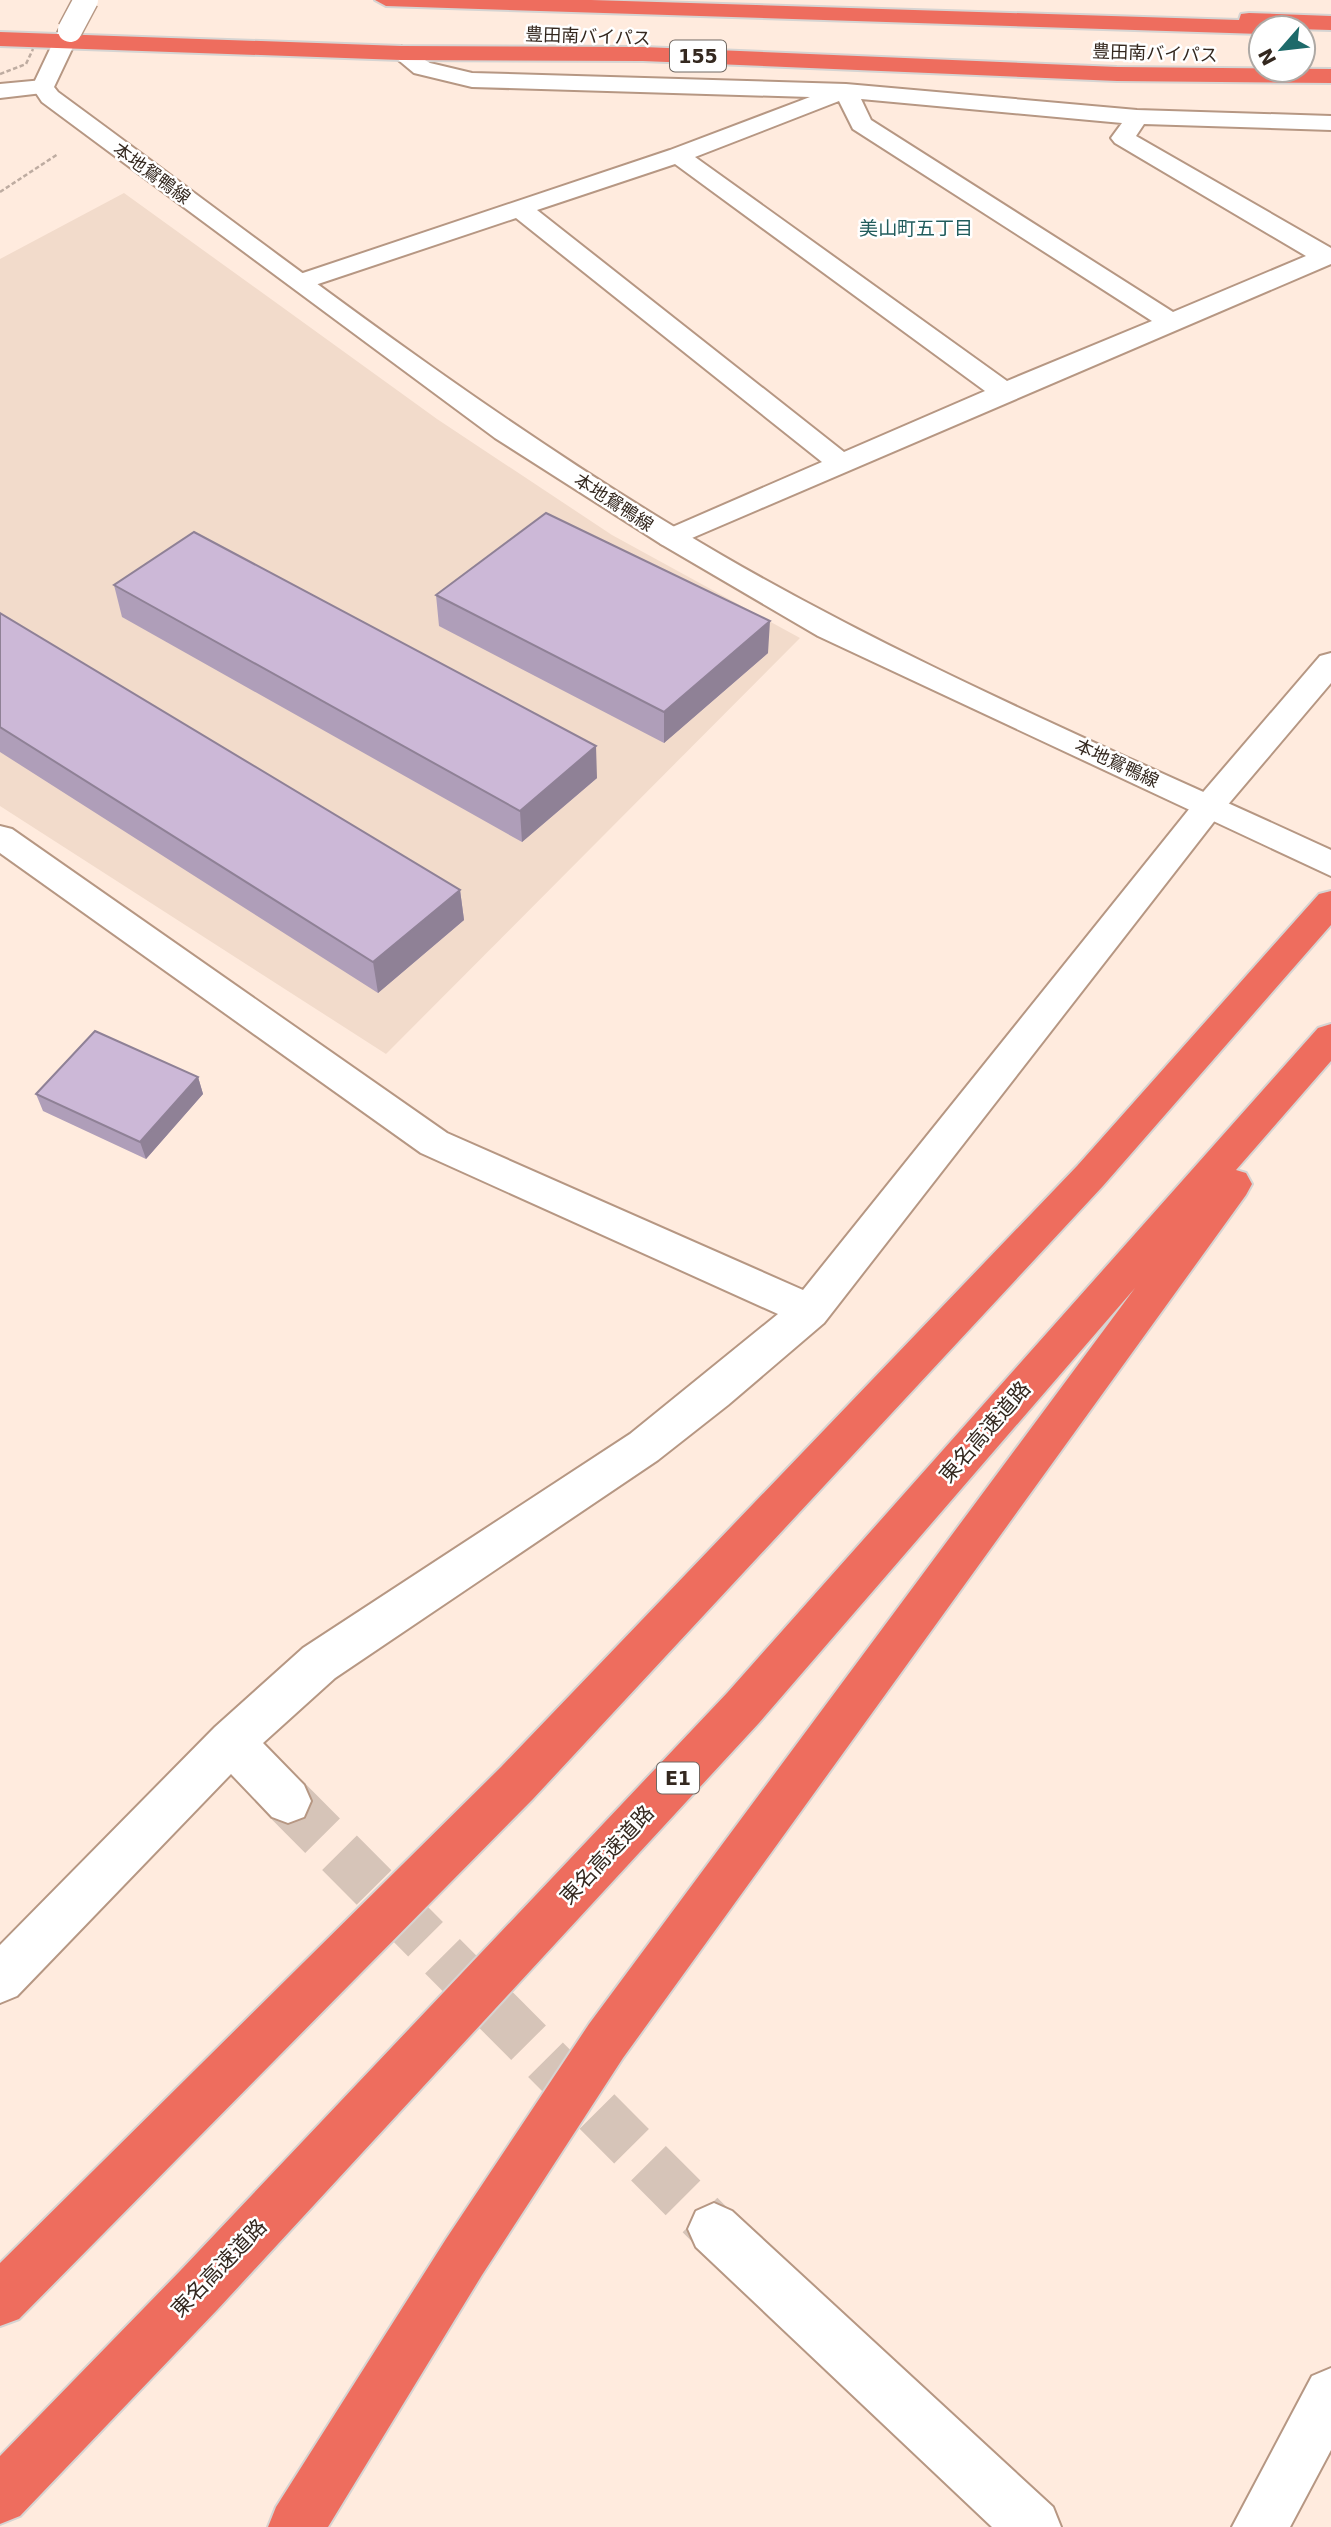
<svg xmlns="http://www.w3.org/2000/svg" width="1331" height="2527" viewBox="0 0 1331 2527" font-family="'DejaVu Sans','Noto Sans JP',sans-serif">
<rect width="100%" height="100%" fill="#ffebde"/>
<path fill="#f2dbcb" d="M124,193l313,226 175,116 188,103 -414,416 -386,-248v-547z"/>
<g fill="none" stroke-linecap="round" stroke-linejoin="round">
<path stroke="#d6c4b8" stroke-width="49" stroke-dasharray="49 24" stroke-linecap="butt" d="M288,1801l426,428"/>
<g stroke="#b69783" stroke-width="4">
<path id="street" d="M401,46l29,17 42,10 374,11 291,26 194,6v14l-187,-6 -8,12 195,112v16l-660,283 -10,-3 -4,-6 4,-6 161,-70 -306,-244 -204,68h-18l-4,-5 4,-5 376,-126 140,-53 -338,-10 -58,-14 -24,-20zM861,99l261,24 -11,15 4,5 191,113 -133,56 -302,-192zM839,101l14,28 299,192 -145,60 -312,-224zM675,164l310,227 -141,61 -307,-242z
M43,80l11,7 -3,5 -51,6v-14z
M1331,653v30l-111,131 -396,509 -96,82 -70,55 -323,218 -72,65 41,42 7,16 -7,16 -16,6 -16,-6 -41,-43 -214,222 -17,7v-58l215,-218 88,-79 327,-214 148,-120 -357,-161 -421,-300v-27l12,3 435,304 356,157 395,-492 122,-142z
M714,2203l18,8 321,296 8,20h-69l-296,-280 -8,-18 8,-18z"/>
</g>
<g stroke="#b69783" stroke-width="4">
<path id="secondary" d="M70,23l11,7 -27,57 4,5c205,150 405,308 623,439 206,125 431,218 650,319v26l-513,-240 -157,-92 -166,-106 -453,-336 -10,-15 27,-57z
M1331,2368v82l-41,77h-58l80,-151z"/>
</g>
<g stroke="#d6d4d2" stroke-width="4">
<path id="highway" d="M375,0h216l648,20 2,-6 8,-1 82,3v14l-70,-2v6l-875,-28z
M0,32l401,14 242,1 474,20 214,2v14l-214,-2 -474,-20 -242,-1 -401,-14z
M1331,891v34l-228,261 -570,613 -514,520 -19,7v-63l501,-496 576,-601 242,-272z
M1331,1024v37l-95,109 10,3 6,11 -6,11 -623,863 -141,217 -154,252h-60l8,-20 170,-268 143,-215 546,-736 -376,435 -541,586 -198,207 -20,8v-68l180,-185 547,-578 591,-665z"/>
</g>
<path stroke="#beaca1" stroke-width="2.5" stroke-dasharray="4.5 2.5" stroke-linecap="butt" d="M0,192l58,-38"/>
<use href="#street" fill="#fff" fill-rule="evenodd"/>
<use href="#secondary" fill="#fff" fill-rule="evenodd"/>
<use href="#highway" fill="#ee6d5e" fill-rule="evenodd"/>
<g stroke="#b69783" stroke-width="27" stroke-linecap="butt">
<path id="secondary-bridge" d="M70,30l16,-30"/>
</g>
<path stroke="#beaca1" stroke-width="2.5" stroke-dasharray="4.5 2.5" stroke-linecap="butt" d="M0,74l26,-10 7,-15"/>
<use href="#secondary-bridge" stroke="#fff" stroke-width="24"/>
</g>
<path fill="#af9eb9" d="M114,585l483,193 -75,64 -400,-225z
M436,595l332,58 -104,90 -225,-117z
M0,613l460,277 4,30 -86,73 -378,-241z
M198,1077l5,17 -57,65 -103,-48 -7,-17z"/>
<path fill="#8f8196" d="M770,621l-2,32 -104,90v-31z
M596,746l1,32 -75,64 -2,-31z
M460,890l4,30 -86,73 -5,-31z
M198,1077l5,17 -57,65 -6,-17z"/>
<path fill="#ccb8d7" stroke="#8f8196" stroke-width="2" d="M546,513l224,108 -106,91 -228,-117z
M194,532l402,214 -76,65 -406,-226z
M0,613l460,277 -87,72 -373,-235z
M95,1031l103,46 -58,65 -104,-48z"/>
<g text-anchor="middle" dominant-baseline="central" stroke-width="5" stroke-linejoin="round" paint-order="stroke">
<g font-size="18" fill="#34281f" stroke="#fff">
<text transform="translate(588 36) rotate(2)">豊田南バイパス</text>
<text transform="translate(1155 53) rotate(2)">豊田南バイパス</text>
<text transform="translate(152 173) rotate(36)">本地鴛鴨線</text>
<text transform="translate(614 502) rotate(33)">本地鴛鴨線</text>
<text transform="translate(1117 763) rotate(25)">本地鴛鴨線</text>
</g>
<g fill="#fff" stroke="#716862" stroke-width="2">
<rect x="670" y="40.5" width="56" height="31" rx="5"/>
<rect x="657" y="1762.5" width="42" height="31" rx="5"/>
</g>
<g font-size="19" font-weight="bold" fill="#34281f">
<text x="698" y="56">155</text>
<text x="678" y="1778">E1</text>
</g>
<g font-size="19" fill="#215c5c" stroke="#fff">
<text x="916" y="228">美山町五丁目</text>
</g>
<g font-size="21" fill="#34281f" stroke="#fff">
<text transform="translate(985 1432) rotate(-49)">東名高速道路</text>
<text transform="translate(607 1855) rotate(-47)">東名高速道路</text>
<text transform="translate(219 2268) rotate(-46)">東名高速道路</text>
</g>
</g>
<g transform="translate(1282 49) rotate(242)"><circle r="33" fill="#ffffff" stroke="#aea9a5" stroke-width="2"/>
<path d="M0-5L12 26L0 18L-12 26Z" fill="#1d6a6a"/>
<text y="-10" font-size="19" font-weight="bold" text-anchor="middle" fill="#34281f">N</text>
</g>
</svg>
